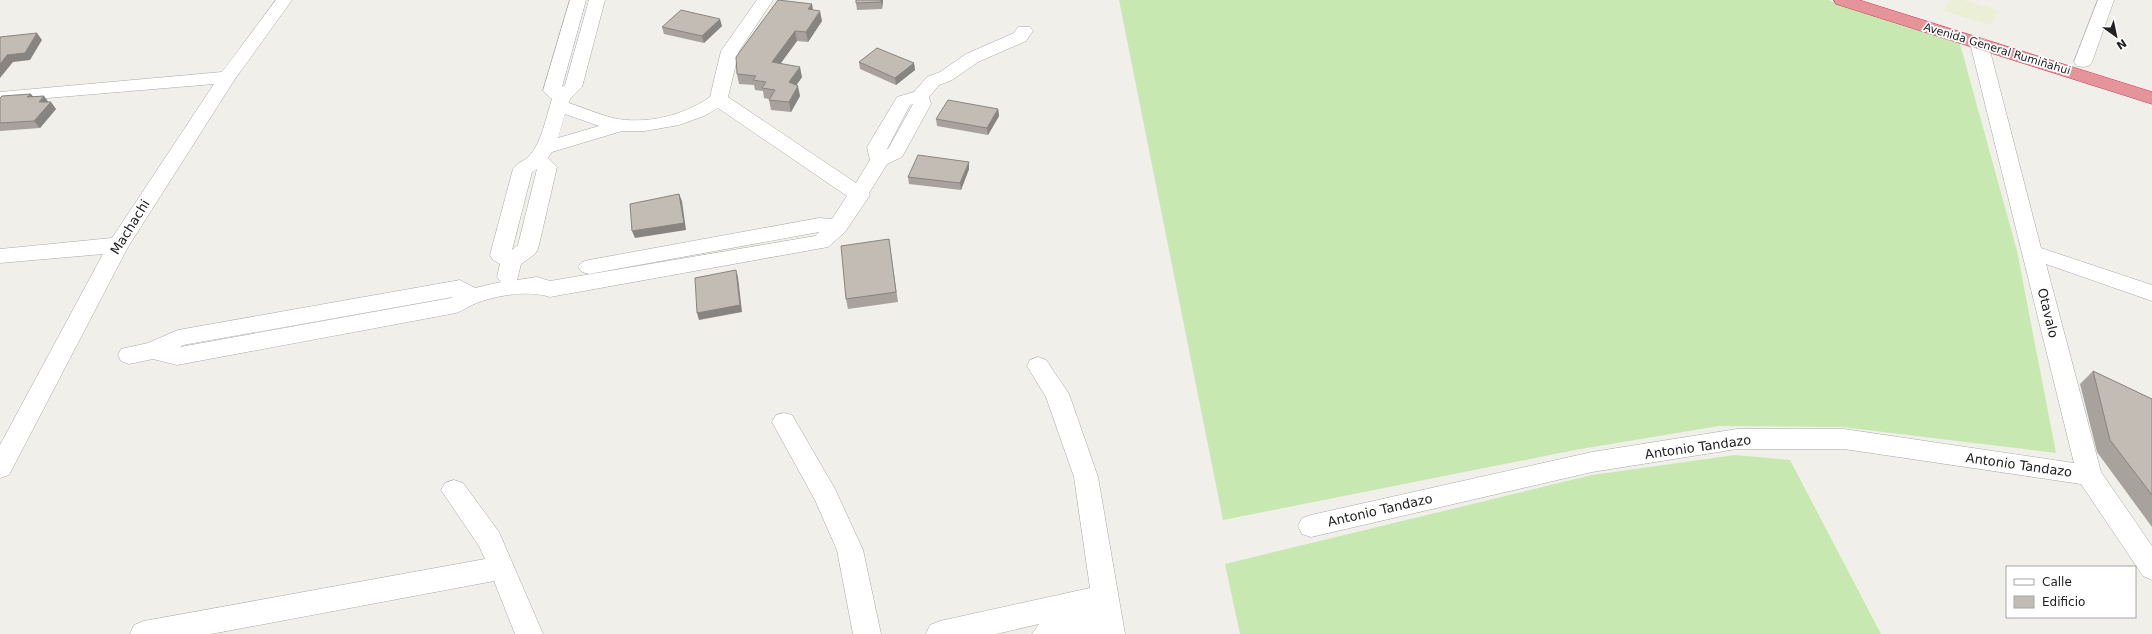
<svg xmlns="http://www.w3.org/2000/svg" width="2152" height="634" viewBox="0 0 2152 634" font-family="'DejaVu Sans',sans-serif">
<rect width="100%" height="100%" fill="#f1efe9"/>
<path fill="#eaefd5" d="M1949,0h14l34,10 -6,15 -47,-14z"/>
<path fill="#c7e9b1" d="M1119,0h709l132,44 57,207 39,202 -214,-26 -123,-1 -144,24 -352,70z
M1735,455l55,5 91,174h-641l-15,-70 367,-89z"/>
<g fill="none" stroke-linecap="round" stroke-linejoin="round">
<g stroke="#a8a8a8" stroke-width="1">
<path id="minor" d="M276,0h16l-57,79 -107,168 -119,228 -9,3v-33l103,-191 -103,9v-14l112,-11 102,-154 -214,18v-10l222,-20z
M570,0h16l-24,87 3,-2 24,-85h16l-23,87 -12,12 -1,4c15,5 29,11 44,15 32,7 70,-2 97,-21l11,-46 36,-51h16l-34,51 -11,46 128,86 14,-23 -3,-13 30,-50 17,-5 13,-15 13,-5 26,-18 48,-21 4,-6h12l3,4 -7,10 -48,21 -26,18 -13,5 -10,12 2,7 -29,53 -15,7 -18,29 1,2 -25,37 -17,15 -278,50c-21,-7 -50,-2 -71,5 -8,3 -15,8 -23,11l-279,52 -24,-6 -24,5 -8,-3 -3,-6 3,-6 27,-6 30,-13 282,-50 15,8 26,-6 -4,-5 3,-13 -7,-4 -3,-5 23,-86c5,-7 12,-8 17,-14 11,-11 17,-41 22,-56l-9,-8zM913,104l-25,45h-1l23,-44zM718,108l129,88 -15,23 -13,-1 -230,42 -7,2 -4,5 4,5 7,2 230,-42 -4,4 -265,45 -13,-4 -20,3 4,-16 14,-10 3,-5 19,-82 -9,-9 4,-6 70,-21h23l34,-6 25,-9zM565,114l34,12 -41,12zM537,169l-19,76 -6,5 20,-78zM453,297l-2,1 -271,49 3,-2z
M2098,0h16l-22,62 -3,4 -6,1 -6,-1 -3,-4z
M1979,38l6,1 3,4 53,205 111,37v16l-106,-37 55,208 51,74v34l-9,-4 -62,-92 -237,-35h-107l-145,23 -281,65 -9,-3 -4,-8 4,-8 9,-3 281,-63 145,-23h107l230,34 -104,-420 3,-4z
M1038,357l8,3 23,34 29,83 27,157h-93l7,-10 -43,10h-70l4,-9 10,-4 150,-33 -16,-111 -28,-80 -19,-31 3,-6z
M784,413l8,2 43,74 28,61 18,84h-28l-16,-84 -22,-50 -43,-78 4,-7z
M454,480l9,3 36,49 44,102h-28l-21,-53 -283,53h-81l4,-9 10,-4 341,-62 -6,-13 -38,-56 4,-7z"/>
</g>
<g stroke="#d72e56" stroke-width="1">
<path id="highway" d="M1834,0h25l293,92v12l-316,-100z"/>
</g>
<use href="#minor" fill="#fff" fill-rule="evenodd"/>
<use href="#highway" fill="#e5949a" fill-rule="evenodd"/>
</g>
<path fill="#a7a29c" d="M883,0l-1,9 -25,1 -1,-7z
M812,4l1,6 9,11 -14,21 -11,-1 -16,22 21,14 -6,8 4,11 -9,16 -20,-2 -2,-10v-1l-5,-1 -1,-7 -8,-1 -1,-5 -15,-1 -2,-10z
M722,26l-18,17 -40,-9 -2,-7z
M859,62l55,1 1,7 -19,15 -36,-16z
M44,96l4,6 8,7 -16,19 -40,3v-33z
M998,109l1,7 -11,19 -51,-9 -1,-7z
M969,169l-8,21 -52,-6 -1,-7z
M889,239l9,63 -50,7 -2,-10z
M2093,371l59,28v128l-55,-75 -17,-68z"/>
<path fill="#88847f" d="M881,0h2l-1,9 -1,-7z
M812,4l1,10 -5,-5z
M820,11l2,10 -14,21 -2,-10z
M720,19l2,7 -18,17 -2,-7z
M795,31l2,10 -22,30 -3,-9z
M37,33l5,7 -12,20 -17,2 -13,16v-14l7,-9z
M914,63l1,7 -19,15 -1,-7z
M800,67l2,10 -10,15 -3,-10z
M798,86l2,10 -9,16 -2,-10z
M31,94l5,6 -9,-3z
M44,96l5,7 2,-1 5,7 -16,19 -6,-7 5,-19z
M998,109l1,7 -11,19 -1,-7z
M969,162v7l-8,21 -1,-7z
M679,194l3,7 4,29 -51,8 -3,-7z
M736,270l2,7 4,35 -43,8 -2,-7z"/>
<path fill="#c2bcb5" stroke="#88847f" d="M778,0l34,4 -4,5 12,2 -14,21 -11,-1 -23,31 28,5 -11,15 9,4 -9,16 -20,-2 6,-10 -13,-2 4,-6 -13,-2 3,-4 -19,-2 -1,-17z
M856,0h25v2l-25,1z
M681,10l39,9 -18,17 -40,-9z
M37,33l-12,20 -18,2 -7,9v-27z
M877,48l37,15 -19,15 -36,-16z
M31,94l-4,3 17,-1 -5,6h12l-17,19 -34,2v-25l2,-2z
M948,100l50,9 -11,19 -51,-9z
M918,155l51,7 -9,21 -52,-6z
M679,194l5,29 -52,8 -2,-27z
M889,239l7,53 -50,7 -5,-53z
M736,270l4,35 -43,8 -2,-35z
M2093,371l59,28v96l-42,-55z"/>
<g text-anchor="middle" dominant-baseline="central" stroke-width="3.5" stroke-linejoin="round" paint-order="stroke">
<g font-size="11" fill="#212121" stroke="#fff">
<text transform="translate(1997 49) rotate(17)">Avenida General Rumiñahui</text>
</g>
<g font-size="13" fill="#212121" stroke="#fff">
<text transform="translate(130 227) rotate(-58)">Machachi</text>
<text transform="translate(2048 313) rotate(76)">Otavalo</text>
<text transform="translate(1698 447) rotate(-8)">Antonio Tandazo</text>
<text transform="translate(2019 465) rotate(8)">Antonio Tandazo</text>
<text transform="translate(1380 510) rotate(-13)">Antonio Tandazo</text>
</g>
</g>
<rect x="2006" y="566" width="130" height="52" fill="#ffffff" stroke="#a6a6a6"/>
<rect x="2014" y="579" width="20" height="6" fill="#ffffff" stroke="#a6a6a6"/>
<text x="2042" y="586" font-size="12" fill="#212121">Calle</text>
<rect x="2014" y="596" width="20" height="12" fill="#c2bcb5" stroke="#a6a6a6"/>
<text x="2042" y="606" font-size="12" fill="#212121">Edificio</text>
<g transform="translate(2116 36) rotate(147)" stroke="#ffffff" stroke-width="3" paint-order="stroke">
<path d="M0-3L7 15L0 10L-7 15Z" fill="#212121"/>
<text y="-6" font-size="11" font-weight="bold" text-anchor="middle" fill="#212121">N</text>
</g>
</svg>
